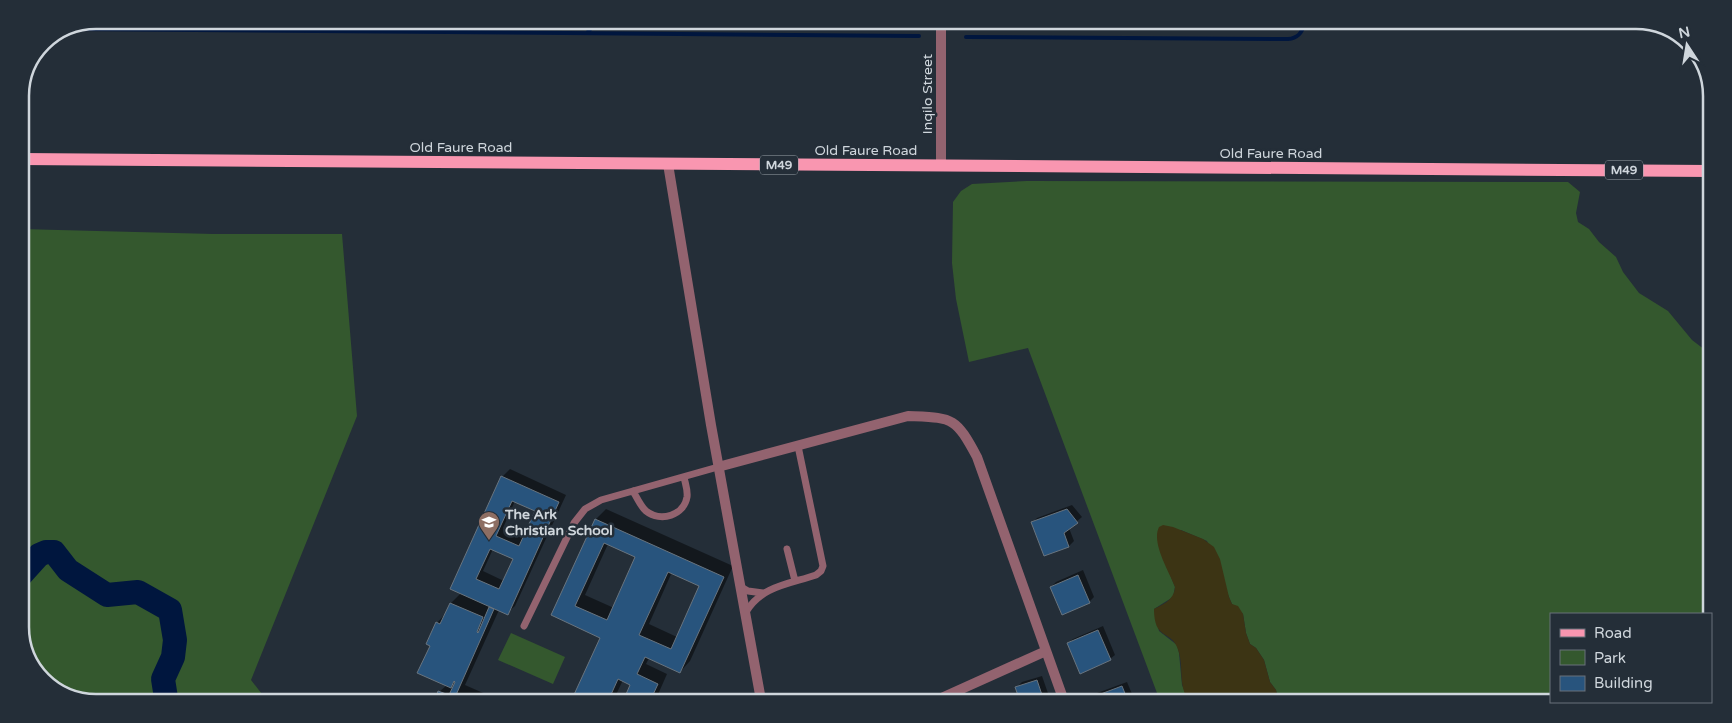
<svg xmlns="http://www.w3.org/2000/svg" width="1732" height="723" viewBox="0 0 1732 723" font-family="'Varela Round',sans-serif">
<rect width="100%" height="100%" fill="#242e38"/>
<path fill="#34582e" d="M1027,181l541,1 12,10 -4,21 2,9 11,7 10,13 17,15 7,15 16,21 29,18 24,29 17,13 -2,261h-156v88h90l-4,1 -358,-1 -3,-12 -6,-8 -6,-22 -8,-12 -6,-4 -4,-11 -3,-19 -11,-10 -3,-7 -22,-56 -26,-11 -16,32 10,25 -2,10 -19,12 5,22 18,14 2,8 3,32 7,16h-29l-132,-353 -59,14 -13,-63 -4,-36 1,-61 8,-11 11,-7z
M20,229l193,5h129l15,182 -106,264 14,18 -198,-1 -32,-24 -15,-40z
M511,633l54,24 -12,27 -55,-24z"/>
<path fill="#3c3414" d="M1163,525l10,2 30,12 11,8 6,12 9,38 3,7 6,2 5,8 3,19 4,11 6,4 8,12 6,22 6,8 3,12 -90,-1c-12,-16 -4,-36 -12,-54 -7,-17 -23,-7 -23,-38 10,-5 20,-9 21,-22 -6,-16 -24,-44 -16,-60z"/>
<path fill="#0007" fill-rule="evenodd" d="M510,469l56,26 -51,111 -8,7 -8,-3 -34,75 32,14h-61l3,-7 8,-7 -15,-40 5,-22 9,-10 5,-10 10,-10 41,-116zM515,501l21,10 -12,27 -21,-10zM493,549l22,10 -11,22 -21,-10z
M1072,505l10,12 -13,11 5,13 -5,5 -25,9 -12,-32 5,-5z
M606,509l127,57 -43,95 -10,11 -31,-14 -3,6 21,10 -11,25h-31l7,-15 -9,-4 -9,19h-40l28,-62 -49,-22 43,-96zM608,544l29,12 -23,52 -29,-13zM672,572l29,13 -24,52 -28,-13z
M1083,570l11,27 -5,5 -38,-15 5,-5z
M1103,626l12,29 -5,4 -42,-16 5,-4z
M1042,676l8,23 -2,2h-27l-4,-14 5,-5z
M1127,682l8,19h-42l-1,-3 5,-5z"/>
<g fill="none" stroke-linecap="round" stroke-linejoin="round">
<path stroke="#00163e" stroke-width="4" d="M73,29l846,7
M587,33l9,-11
M966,37l322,2c9,-1 14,-5 16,-15"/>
<path stroke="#00163e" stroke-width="24" d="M20,576l19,-21 7,-3h8l14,18 39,25 31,-3 32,18 5,30 -2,17 -10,22 3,19"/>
</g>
<path fill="#28547d" stroke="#68747f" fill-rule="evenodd" d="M501,476l58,26 -51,113 -58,-26zM512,501l23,10 -16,35 -23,-10zM490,549l23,10 -14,30 -23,-10z
M1067,509l11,14 -14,10 5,14 -25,9 -13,-34z
M595,519l129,58 -44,96 -35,-16 -8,17 21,10 -7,15h-27l6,-14 -12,-6 -9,20h-37l28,-61 -49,-23zM604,543l31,14 -28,63 -32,-14zM668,572l31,14 -28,63 -32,-14z
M1078,575l12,28 -28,12 -12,-28z
M450,603l33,14 -6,15 1,1 11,-26 5,2 -38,86 8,4h-29l3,-8 11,4 6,-13 -1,-1 -3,7 -34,-15 13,-27 -4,-2 10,-22 4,2z
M1098,630l13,30 -31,14 -13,-31z
M1037,680l7,21h-24l-5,-14z
M1122,686l6,15h-36l-2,-3z"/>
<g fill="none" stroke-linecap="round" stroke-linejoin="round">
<path stroke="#93636f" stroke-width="7" d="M633,491c4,7 8,16 13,20 15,12 38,4 41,-14 1,-7 -2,-14 -3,-20
M787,549l8,32
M741,587l7,4 15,2
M746,612c15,-26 44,-28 70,-37l5,-4 2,-5 -25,-120
M524,626l50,-103 11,-14 16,-9 117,-33"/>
<path stroke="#93636f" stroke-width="10" d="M668,164l43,261 50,275
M941,166v-143
M718,467l190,-51c45,2 47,0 69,41l87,244
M937,700l109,-49"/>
<path stroke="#f996b0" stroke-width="12" d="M20,159l1691,12"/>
</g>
<defs>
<g id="school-pin" transform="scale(1.125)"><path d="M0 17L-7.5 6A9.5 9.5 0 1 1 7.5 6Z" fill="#8d6e63" stroke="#242e38"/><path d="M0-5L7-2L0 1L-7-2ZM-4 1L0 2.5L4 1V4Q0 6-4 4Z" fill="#fff"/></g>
</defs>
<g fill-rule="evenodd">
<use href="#school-pin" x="489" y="522"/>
</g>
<g text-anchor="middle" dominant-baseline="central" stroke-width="5" stroke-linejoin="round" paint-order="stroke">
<g fill="#242e38" stroke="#9ca4ab" stroke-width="1">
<rect x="760" y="155.5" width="38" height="19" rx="4"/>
<rect x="1605" y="160.5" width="38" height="19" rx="4"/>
</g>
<g font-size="12" font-weight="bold" fill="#cfd6dc">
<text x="779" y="165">M49</text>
<text x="1624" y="170">M49</text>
</g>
<g font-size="14" fill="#cfd6dc" stroke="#242e38">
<text transform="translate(927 94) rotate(-90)">Inqilo Street</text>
<text x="461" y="147">Old Faure Road</text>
<text x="866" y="150">Old Faure Road</text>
<text x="1271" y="153">Old Faure Road</text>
</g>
<g font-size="14" font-weight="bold" fill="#cfd6dc" stroke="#242e38" text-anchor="start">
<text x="505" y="514">The Ark<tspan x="505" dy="16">Christian School</tspan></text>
</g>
</g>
<path d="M0 0H1732V723H0ZM96 29H1636A67 67 0 0 1 1703 96V627A67 67 0 0 1 1636 694H96A67 67 0 0 1 29 627V96A67 67 0 0 1 96 29Z" fill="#242e38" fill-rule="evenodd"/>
<path fill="none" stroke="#cfd6dc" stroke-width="2.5" d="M96 29H1636A67 67 0 0 1 1703 96V627A67 67 0 0 1 1636 694H96A67 67 0 0 1 29 627V96A67 67 0 0 1 96 29Z"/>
<rect x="1550" y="613" width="162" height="90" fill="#242e38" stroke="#68717a"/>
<rect x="1560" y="629" width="25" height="8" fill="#f996b0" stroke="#68717a"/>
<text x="1594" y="638" font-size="15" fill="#cfd6dc">Road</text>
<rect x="1560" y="650" width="25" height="15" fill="#34582e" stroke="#68717a"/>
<text x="1594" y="663" font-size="15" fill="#cfd6dc">Park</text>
<rect x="1560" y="676" width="25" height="15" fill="#28547d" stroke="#68717a"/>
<text x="1594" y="688" font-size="15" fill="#cfd6dc">Building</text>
<g transform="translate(1687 45) rotate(348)" stroke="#242e38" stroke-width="4" paint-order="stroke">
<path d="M0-4L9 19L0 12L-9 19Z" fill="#cfd6dc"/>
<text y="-8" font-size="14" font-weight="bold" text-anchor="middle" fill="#cfd6dc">N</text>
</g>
</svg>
